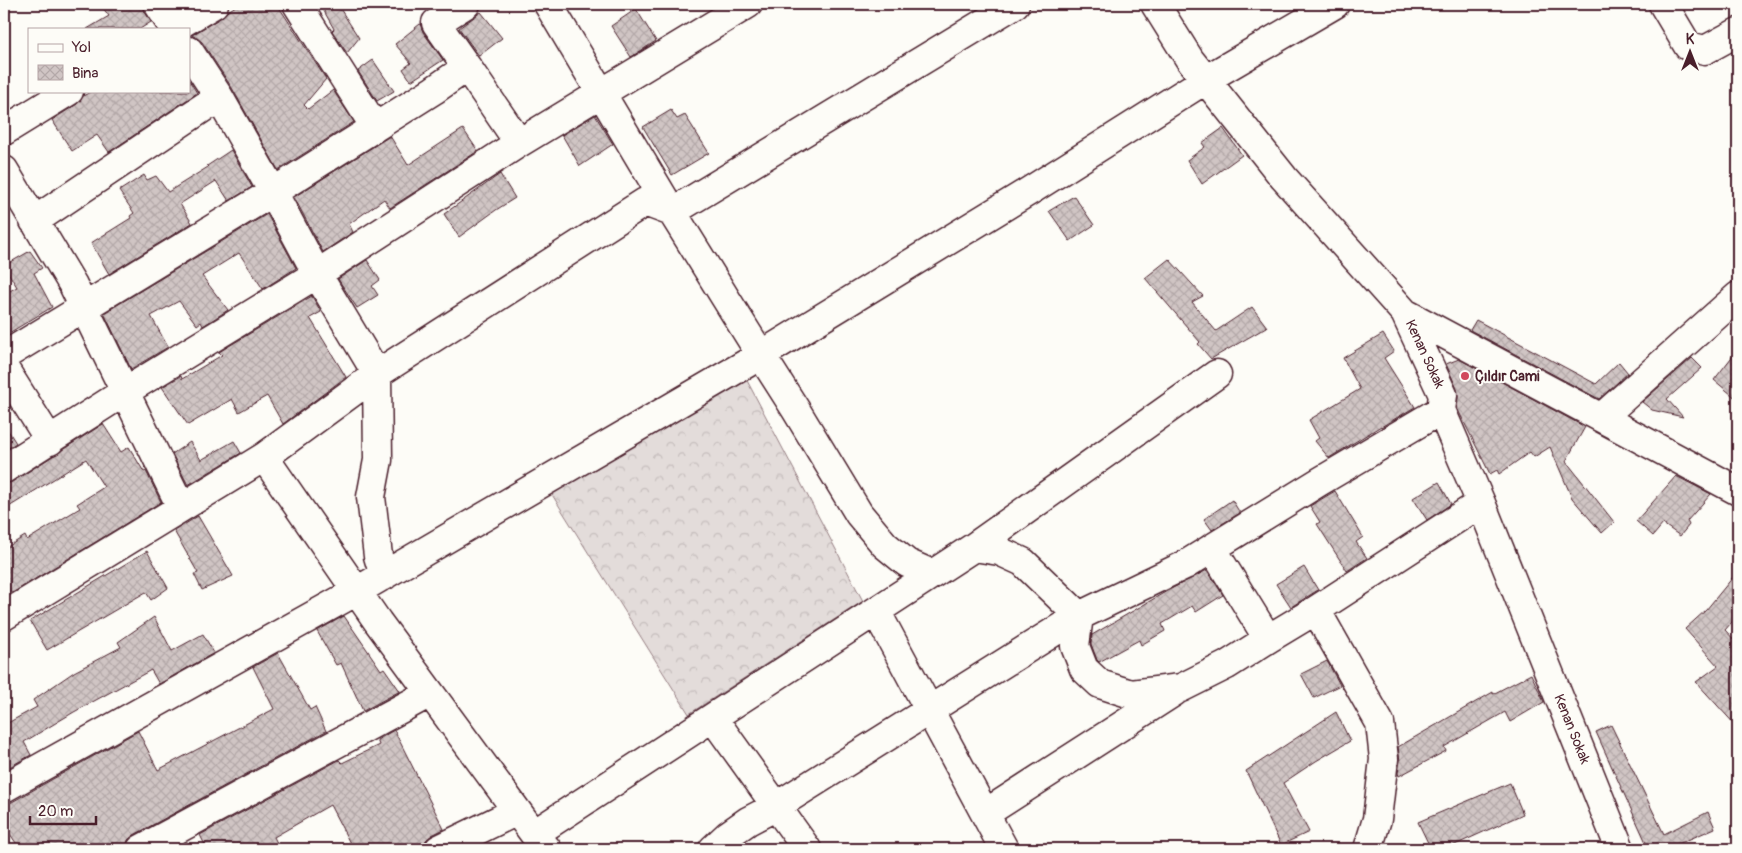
<svg xmlns="http://www.w3.org/2000/svg" width="1742" height="853" viewBox="0 0 1742 853" font-family="Pangolin,sans-serif">
<defs>
<pattern id="forest-crowns" width="20" height="18" patternUnits="userSpaceOnUse" patternTransform="scale(1.25)"><rect width="20" height="18" fill="#e3dcda"/><path d="M2 6a3 3 0 1 1 6 0M12 15a3 3 0 1 1 6 0" fill="none" stroke="#c4bcbb"/></pattern>
<pattern id="building-cross-hatch" width="8" height="8" patternUnits="userSpaceOnUse" patternTransform="scale(1.25)"><rect width="8" height="8" fill="#d0c5c4"/><path d="M0 0l8 8M0 8l8-8" fill="none" stroke="#b4a9a9"/></pattern>
</defs>
<rect width="100%" height="100%" fill="#fdfcf7"/>
<filter id="ink" filterUnits="userSpaceOnUse"><feTurbulence type="fractalNoise" baseFrequency=".02" numOctaves="2"/><feDisplacementMap in="SourceGraphic" scale="10" xChannelSelector="R" yChannelSelector="G"/><feConvolveMatrix kernelMatrix="1 2 1 2 8 2 1 2 1" color-interpolation-filters="sRGB"/></filter>
<g filter="url(#ink)">
<path fill="url(#forest-crowns)" stroke="#967e82" d="M743,373l120,228 -174,113 -138,-221z"/>
<path fill="url(#building-cross-hatch)" stroke="#4a1f2b" d="M100,4h43l2,8 6,10 -11,7h-53l22,-13z
M239,4h38l49,75 -22,26 4,4 25,-19 21,32 -76,48 -46,-82 -30,-46 -10,-7 30,-18 6,-6z
M320,4h17l22,34 -12,15 -15,-22 2,-2z
M636,9l20,32 -25,16 -20,-31z
M481,12l21,26 -23,18 -20,-28z
M420,24l3,8 20,28 -32,21 -8,-12 8,-6 -16,-19z
M373,60l21,31 -17,10 -19,-30z
M189,80l8,13 -88,59 -12,-17 -25,16 -20,-31 25,-16 6,-8 9,-5h97z
M671,110l6,9 8,-4 24,38 -37,22 -29,-48z
M595,115l18,29 -33,22 -18,-31z
M1223,128l19,27 -40,29 -15,-24 18,-13 -3,-4z
M463,129l15,22 -88,57 -6,-9 -35,25 4,8 -30,20 -29,-55 96,-61 18,29z
M231,150l21,37 -23,14 -13,-20 -36,23 12,19 -83,51 -18,-31 40,-25 -1,-2 4,-3 -15,-22 25,-16 3,5 9,-4 12,16 40,-25 -1,-1z
M500,174l15,24 -19,12 -37,27 -15,-23z
M1074,196l20,29 -24,16 -21,-30z
M267,214l29,54 -33,21 -24,-36 -37,23 26,34 -25,16 -2,-4 -4,3 -18,-24 -28,15 17,31 -37,22 -27,-56z
M30,251l12,17 -8,5 18,34 -48,29v-42l13,-7 -13,-21z
M1169,259l34,37 -11,6 24,29 36,-24 15,20 -56,32 -13,-15 2,-2 -55,-64z
M367,260l13,20 -8,6 6,9 -21,13 -19,-29z
M312,296l9,16 -11,6 36,59 -63,47 -16,-28 -28,16 -7,-13 -44,26 -26,-38 19,-11 1,3 40,-24 -3,-3z
M1476,320l120,64 23,-22 9,11 -29,26 -129,-69z
M1383,334l11,17 -10,7 31,49 -34,20v-1l-52,32 -14,-17 4,-3 -10,-18 51,-31 -17,-31z
M1738,349v51l-24,-20z
M1692,358l10,10 -35,31 16,18 -31,-7 -10,-8z
M1459,359l126,68 -19,34 48,61 -12,11 -30,-35 -22,-51 -16,10 -4,-5 -31,22 -2,-4 -7,4 -33,-66 1,-11 -1,-8 -11,-25z
M4,424l12,19 -12,8z
M103,424l18,28 8,-5 15,25 2,-1 15,31 -157,96v-49l21,-13 2,4 53,-32 -3,-4 27,-17 -18,-28 -82,51v-26l8,-2z
M234,441l7,12 -53,32 -16,-31 18,-12 11,18z
M1676,476l35,18 -24,27 2,4 -9,11 -17,-12 -10,12 -17,-15z
M1439,482l12,22 -24,16 -14,-22z
M1335,491l28,46 -7,5 11,16 -20,13 -30,-47 3,-2 -10,-16z
M1232,500l8,13 -28,17 -8,-11z
M198,516l35,60 -31,14 -8,-16 4,-1 -24,-42z
M147,551l21,37 -17,12 -5,-8 -99,58 -17,-29z
M1304,567l14,23 -27,17 -15,-23z
M1207,570l16,25 -27,17 -4,-6 -30,18 3,7 -24,14 -2,-5 -40,22 -2,-2 -6,-16 1,-9 75,-44z
M1738,571v44l-13,15 13,14v84l-42,-46 22,-16 -33,-37 21,-19z
M344,616l37,54 3,-2 16,23 -37,20 -22,-48 -5,2 -19,-34z
M154,617l18,34 31,-17 11,19 -55,31 -8,-14 -77,42 -50,30 7,13 -27,15v-45l33,-18 -4,-7 41,-28 47,-25 -3,-5z
M278,653l32,57 5,-3 11,24 -192,104 -6,5 -1,4 -10,5h-97l-16,-24v-21l8,-2 126,-71 20,39 116,-61 -21,-42z
M1327,661l13,24 -26,13 -13,-24z
M1531,674l13,28 -34,20 -5,-10 -61,35 2,4 -47,25 -1,-3 2,-12 -2,-14 95,-55v2z
M1336,712l14,29 -34,20 -33,22 26,49 -28,13 -35,-74z
M1611,725l53,109 44,-22 7,16 -48,21h-18l-53,-117z
M394,730l50,99 -12,6 -6,5 -2,6 -6,3h-65l-23,-44 -56,32 6,12h-73l-7,-14 139,-75 3,3 37,-18 -2,-5z
M1510,783l13,31 -77,35h-15l-13,-27z"/>
<g fill="none" stroke-linecap="round" stroke-linejoin="round">
<g stroke="#4a1f2b" stroke-width="31">
<path id="minor" d="M158,4l16,25
M297,4l78,123
M548,4l124,208 89,143 35,55 63,104 26,31 22,18 25,11
M1155,4l35,56 94,118 121,135 38,82 -2,15 40,93 139,346
M1663,4l25,42 17,4 33,-18
M172,29l42,-25
M189,51l30,46 54,95 44,82 60,100 1,86 -7,37 7,59 6,20
M467,67l52,76
M4,131l65,-40
M4,170l69,115 108,222
M34,221l185,-124
M1405,313l333,178
M4,356l269,-164 161,-102 33,-23 -31,-44 30,-19
M4,368l46,73
M1441,410l-122,72 -134,83 -106,51 -4,30 9,23 16,15 31,10 50,-6 46,-23 41,-26 48,-29 165,-107
M1602,417l136,-121
M264,457l114,165 156,212 13,15
M4,469l122,-78 191,-117 202,-131 229,-139
M974,547l243,-173
M1212,548l56,91
M1316,610l64,113 4,36 -7,60 -9,30
M876,611l128,238
M4,616l260,-159 113,-83 268,-172 27,10 343,-208
M713,718l94,131
M4,788l353,-197 404,-236 270,-165 174,-110 130,-76
M986,813l188,-121
M534,834l440,-287 25,4 24,11 56,54 -304,191 -27,14 -20,14 -15,14
M141,849l289,-156
M439,849l78,-38"/>
</g>
<use href="#minor" stroke="#fdfcf7" stroke-width="28"/>
</g>
</g>
<circle fill="#d1495b" stroke="#fdfcf7" stroke-width="2" cx="1465" cy="376" r="5"/>
<g text-anchor="middle" dominant-baseline="central" stroke-width="4" stroke-linejoin="round" paint-order="stroke">
<g font-size="14" fill="#4a1f2b" stroke="#fdfcf7">
<text transform="translate(1425 354) rotate(65)">Kenan Sokak</text>
<text transform="translate(1572 729) rotate(68)">Kenan Sokak</text>
</g>
<g font-size="14" font-weight="bold" fill="#4a1f2b" stroke="#fdfcf7" text-anchor="start">
<text x="1475" y="376">Çıldır Cami</text>
</g>
</g>
<rect width="1742" height="853" fill="none" stroke="#fdfcf7" stroke-width="20"/>
<rect x="10" y="10" width="1722" height="833" fill="none" stroke="#4a1f2b" stroke-width="2" filter="url(#ink)"/>
<rect x="28" y="28" width="162" height="65" fill="#fdfcf7" stroke="#b5a4a5"/>
<rect x="38" y="44" width="25" height="8" fill="#fdfcf7" stroke="#b5a4a5"/>
<text x="72" y="52" font-size="15" fill="#4a1f2b">Yol</text>
<rect x="38" y="65" width="25" height="15" fill="url(#building-cross-hatch)" stroke="#b5a4a5"/>
<text x="72" y="78" font-size="15" fill="#4a1f2b">Bina</text>
<g transform="translate(1690 52)" stroke="#fdfcf7" stroke-width="4" paint-order="stroke">
<path d="M0-4L9 19L0 12L-9 19Z" fill="#4a1f2b"/>
<text y="-8" font-size="14" font-weight="bold" text-anchor="middle" fill="#4a1f2b">K</text>
</g>
<path d="M30 816v8h66v-8" fill="none" stroke="#4a1f2b" stroke-width="2.5"/>
<text x="38" y="816" font-size="15" fill="#4a1f2b" stroke="#fdfcf7" stroke-width="4" paint-order="stroke">20 m</text>
</svg>
